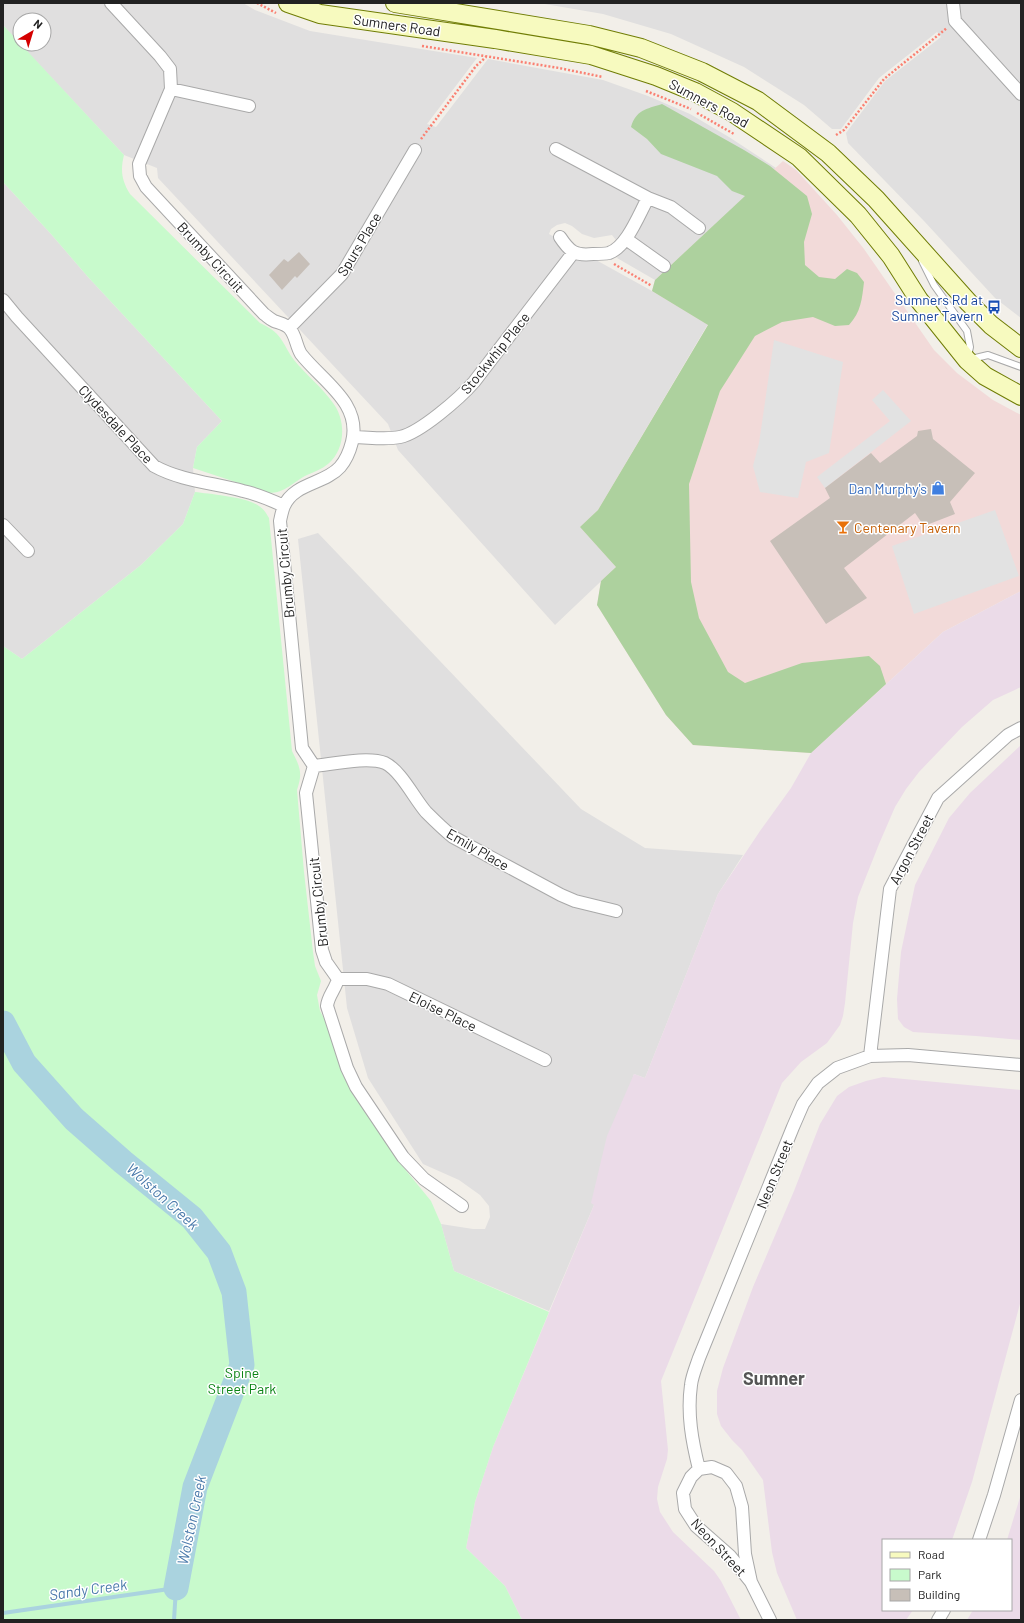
<svg xmlns="http://www.w3.org/2000/svg" width="1024" height="1623" viewBox="0 0 1024 1623" font-family="Barlow,sans-serif">
<rect width="100%" height="100%" fill="#f2efe9"/>
<path fill="#e0dfdf" d="M3,3h240l12,7 55,21 167,27 -50,66 9,3 52,-68 115,21 45,16 42,18 39,23 47,31 -121,112 -38,-22 6,-9 -11,-14 -18,3 -12,-4 -10,-8 -7,-3 -8,2 -6,4 -2,5 103,57 56,33 -110,186 -17,17 35,40 -61,58 -157,-175 -10,-26 -230,-246 -1,-10 -33,-13 -104,-111h24v-24h-24v24l-17,-19z
M539,3h482v315l-26,-20 -71,-77 -76,-78 -2,-10 39,-52 56,-44 -4,-5 -58,46 -38,51h-9l-28,-24 -60,-38 -73,-33 -68,-20z
M3,182l48,52 37,43 134,144 -25,26 -4,21 2,24 -12,32 -42,41 -119,94 -19,-13z
M318,533l263,276 64,39 98,7 -25,39 -73,184 -11,-4 -40,131 -45,106 -95,-40 -13,-47 32,5h12l5,-12 -1,-11 -9,-11 -21,-15 -36,-16 -55,-86 -21,-70 -49,-469z"/>
<path fill="#f2dad9" d="M783,161l13,9 41,45 27,34 70,101 23,23 36,27 28,15v176l-78,41 -132,121 -118,-8 -27,-30 -69,-110 4,-24 15,-14 -36,-40 18,-17 110,-185 -56,-34 3,-11z"/>
<path fill="#ebdbe8" d="M1021,591v96l-28,13 -31,27 -43,45 -13,17 -11,18 -16,37 -21,53 -5,26 -8,80 -2,13 -3,9 -13,18 -26,19 -19,21 -121,298 7,69 -1,9 -9,28 -1,12 3,13 13,20 41,39 7,10 20,39h-219l-17,-34 -39,-38 9,-46 18,-55 101,-242 -3,-2 16,-67 27,-62 11,4 73,-184 42,-63 31,-43 20,-35 132,-121z
M1021,745v295l-45,-4 -63,-4 -9,-5 -6,-8 -1,-20 4,-47 14,-67 34,-67 21,-25z
M883,1077l138,13v210l-49,182 -20,58h-69v70h30l-7,10h-109l-20,-47 -5,-21 -9,-72 -21,-30 -10,-10 -11,-14 -4,-12v-23l6,-23 30,-81 41,-96 26,-67 17,-28 12,-9 17,-6z
M1021,1494v126h-54l6,-10h38v-70h-4z"/>
<path fill="#add19e" d="M662,104l82,46 26,16 37,30 5,18 -8,28 1,23 14,12 16,2 12,-10 10,4 7,9c-2,17 -3,30 -15,43l-14,1 -22,-9 -31,5 -27,14 -35,55 -31,93 2,98 8,36 29,54 17,11 57,-20 67,-7 11,10 6,18 -75,69 -118,-8 -27,-30 -69,-110 4,-24 15,-14 -36,-40 18,-17 110,-185 -56,-34 3,-11 90,-84 -13,-5 -15,-15 -56,-22 -14,-15 -16,-12c5,-17 15,-18 31,-23z"/>
<path fill="#c8facc" d="M3,25l121,130c-4,16 -2,26 6,39l130,129c8,4 16,8 21,16 5,7 8,15 13,21 12,15 28,27 39,43 13,17 13,46 -5,61 -6,5 -14,8 -21,11 -14,7 -22,18 -38,18l-76,-25 4,-21 25,-26 -134,-144 -37,-43 -48,-52z
M195,492c15,2 52,5 64,14 5,3 7,7 10,12l23,233c8,16 11,22 5,39l7,82 9,80 2,14 6,15 -4,14 3,16 6,11 18,55 8,15 52,76 27,33 10,23 13,47 95,41 -56,135 -18,55 -9,46 39,38 17,34h-519v-974l19,13 119,-94 42,-41z"/>
<path fill="#e2e2e2" d="M774,340l69,22 -14,91 -23,9 -8,36 -38,-6 -7,-26 6,-23z
M883,390l28,31 -86,67 -8,-11 73,-56 -18,-21z
M995,510l24,66 -105,38 -22,-68z"/>
<g fill="none" stroke-linecap="round" stroke-linejoin="round">
<path stroke="#aad3df" stroke-width="4" d="M3,1613l173,-25 -2,32"/>
<path stroke="#aad3df" stroke-width="25" d="M3,1023l21,40 50,56 49,43 69,56 27,34 15,40 8,73 -47,122 -19,101"/>
</g>
<path fill="#c7bfb8" d="M299,252l11,12 -13,14 -2,-2 -13,14 -13,-15 15,-16 4,3z
M931,429l2,10 42,34 -25,29 5,12 -31,12 -9,-13 -71,55 23,30 -41,26 -56,-83 60,-43 -5,-10 46,-35 9,10 37,-27 1,-5z"/>
<g fill="none" stroke-linecap="round" stroke-linejoin="round">
<g stroke="#a9a9a9" stroke-width="8">
<path id="lane" d="M922,261l12,24 33,46 3,16 -3,13 21,-5 33,12"/>
</g>
<g stroke="#a9a9a9" stroke-width="14">
<path id="street" d="M111,3l49,53 10,13 1,20 -32,75 1,12 6,11 118,127c3,2 6,5 10,7 5,2 12,3 16,8 6,7 6,17 11,25 21,27 61,49 51,88 -2,8 -6,18 -12,25 -15,17 -46,16 -56,39 -2,5 -3,10 -4,15l22,227 12,18 -8,27 16,157 4,12 12,17c-3,11 -10,17 -11,27l20,62 9,19 47,70 21,22 38,27
M953,3l2,18 66,73
M171,89l78,17
M556,149l92,49 23,9 28,21
M560,237c10,15 15,19 33,17 5,0 11,0 16,-1 18,-6 30,-39 39,-55
M626,239l38,27
M3,300l14,17 137,149c27,15 60,17 89,25 14,3 28,9 41,15
M289,328l53,-54 73,-124
M353,437c15,0 32,3 47,0 20,-4 60,-39 74,-55l99,-129
M3,525l25,26
M314,766c19,-2 54,-10 71,-3 16,8 29,35 41,49 9,9 17,17 27,25l108,58 14,6 41,10
M338,979h29l21,5 157,76
M870,1056l20,-167 48,-91 70,-63 13,-7
M699,1469c-7,-28 -12,-55 -8,-84 1,-9 5,-18 8,-27l94,-231 10,-23 15,-21 19,-15 33,-12 38,-1 113,10
M979,1540l15,-45 27,-95
M751,1582l-21,-26 -34,-30 -11,-17 -2,-16 8,-16 8,-8 13,-2 14,6 10,13 6,21 3,47 6,28 19,38
M938,1620l6,-10"/>
</g>
<g stroke="#707d05" stroke-width="20">
<path id="secondary" d="M288,3l32,11 175,25 96,16 65,21 39,16 37,20 67,45 59,58 33,41 28,44 48,60 18,16 36,20
M395,3l194,32 52,13 61,24 56,29 70,52 48,46 93,104 22,22 30,23"/>
</g>
<path stroke="#fa8072" stroke-width="2.5" stroke-dasharray="2 2" stroke-linecap="butt" d="M257,3l19,10
M422,46l137,22 44,9
M646,91l45,18
M697,113l37,21
M836,135l8,-5 40,-51 63,-51
M421,139l55,-73 10,-9
M614,264l38,22"/>
<use href="#lane" stroke="#fff" stroke-width="6"/>
<use href="#street" stroke="#fff" stroke-width="12"/>
<use href="#secondary" stroke="#f7fabf" stroke-width="18"/>
</g>
<defs>
<g id="bus-bare" transform="scale(1.08)"><path d="M-5-6H5V4H4V6H2V4H-2V6H-4V4H-5ZM-3.5-4V0h7V-4ZM-3.5 1.2v1.5H-2V1.2ZM2 1.2v1.5H3.5V1.2Z" fill="#1a4fb4" stroke="#fff" stroke-width="2.5" paint-order="stroke"/></g>
<g id="shop-bare" transform="scale(1.08)"><path d="M-5-2.5h2.3a2.7 3.5 0 0 1 5.4 0H5L5.5 6h-11ZM-1.5-2.5h3a1.5 2.3 0 0 0-3 0Z" fill="#3f7fe0" stroke="#fff" stroke-width="2.5" paint-order="stroke"/></g>
<g id="bar-bare" transform="scale(1.08)"><path d="M-6-5H6L.8 .8V4.5H3.5V6h-7V4.5H-.8V.8Z" fill="#e8710a" stroke="#fff" stroke-width="2.5" paint-order="stroke"/></g>
</defs>
<g fill-rule="evenodd">
<use href="#bus-bare" x="994" y="307"/>
<use href="#shop-bare" x="938" y="488"/>
<use href="#bar-bare" x="843" y="527"/>
</g>
<g text-anchor="middle" dominant-baseline="central" stroke-width="3" stroke-linejoin="round" paint-order="stroke">
<g font-size="14" fill="#222" stroke="#fff">
<text transform="translate(397 25) rotate(8)">Sumners Road</text>
<text transform="translate(709 103) rotate(28)">Sumners Road</text>
<text transform="translate(359 244) rotate(-59)">Spurs Place</text>
<text transform="translate(211 257) rotate(47)">Brumby Circuit</text>
<text transform="translate(495 353) rotate(-51)">Stockwhip Place</text>
<text transform="translate(116 424) rotate(47)">Clydesdale Place</text>
<text transform="translate(285 573) rotate(-95)">Brumby Circuit</text>
<text transform="translate(478 849) rotate(30)">Emily Place</text>
<text transform="translate(911 849) rotate(-62)">Argon Street</text>
<text transform="translate(318 902) rotate(-96)">Brumby Circuit</text>
<text transform="translate(443 1011) rotate(26)">Eloise Place</text>
<text transform="translate(774 1174) rotate(-68)">Neon Street</text>
<text transform="translate(719 1547) rotate(47)">Neon Street</text>
</g>
<g font-size="14" fill="#164399" stroke="#fff" text-anchor="end">
<text x="983" y="299">Sumners Rd at<tspan x="983" dy="16">Sumner Tavern</tspan></text>
</g>
<g font-size="14" fill="#366cbe" stroke="#fff" text-anchor="end">
<text x="927" y="488">Dan Murphy's</text>
</g>
<g font-size="14" fill="#c56008" stroke="#fff" text-anchor="start">
<text x="854" y="527">Centenary Tavern</text>
</g>
<g font-size="14" fill="#0c8416" stroke="#fff">
<text x="242" y="1372">Spine<tspan x="242" dy="16">Street Park</tspan></text>
</g>
<g font-size="15" font-style="italic" fill="#4a7aab" stroke="#fff">
<text transform="translate(163 1196) rotate(42)">Wolston Creek</text>
<text transform="translate(191 1520) rotate(-78)">Wolston Creek</text>
<text transform="translate(88 1589) rotate(-8)">Sandy Creek</text>
</g>
<g font-size="18" font-weight="bold" fill="#555" stroke="#fff">
<text x="774" y="1378">Sumner</text>
</g>
</g>
<rect width="1024" height="1623" fill="none" stroke="#222222" stroke-width="8"/>
<rect x="882" y="1539" width="130" height="72" fill="#ffffff" stroke="#a7a7a7"/>
<rect x="890" y="1552" width="20" height="6" fill="#f7fabf" stroke="#a7a7a7"/>
<text x="918" y="1559" font-size="12" fill="#222222">Road</text>
<rect x="890" y="1569" width="20" height="12" fill="#c8facc" stroke="#a7a7a7"/>
<text x="918" y="1579" font-size="12" fill="#222222">Park</text>
<rect x="890" y="1589" width="20" height="12" fill="#c7bfb8" stroke="#a7a7a7"/>
<text x="918" y="1599" font-size="12" fill="#222222">Building</text>
<g transform="translate(32 32) rotate(38)"><circle r="19" fill="#ffffff" stroke="#a7a7a7"/>
<path d="M0-3L7 15L0 10L-7 15Z" fill="#d40000"/>
<text y="-6" font-size="11" font-weight="bold" text-anchor="middle" fill="#222222">N</text>
</g>
</svg>
